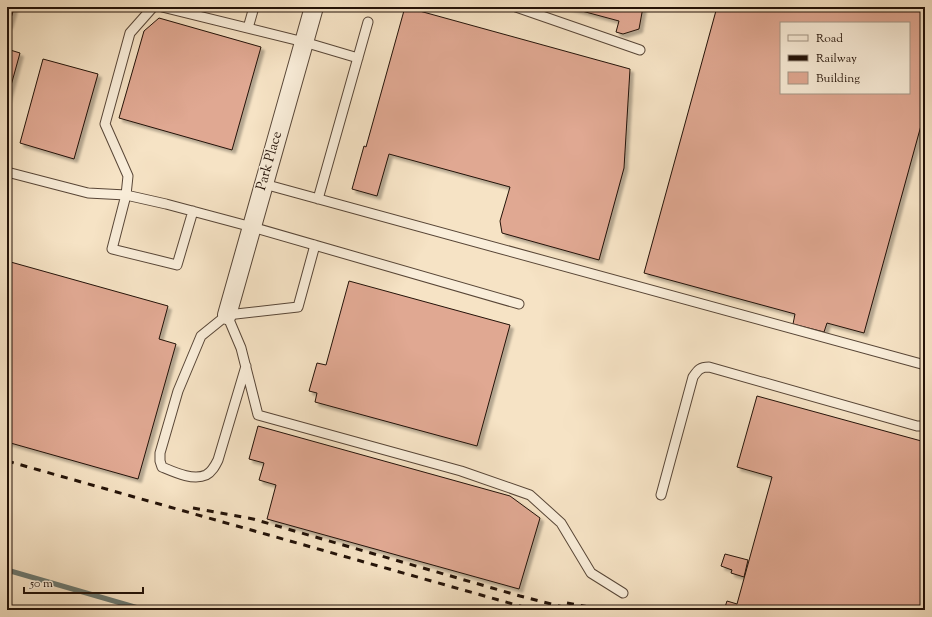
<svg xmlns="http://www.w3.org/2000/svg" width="932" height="617" viewBox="0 0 932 617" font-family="'Sorts Mill Goudy',serif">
<defs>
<filter id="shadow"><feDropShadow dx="3.5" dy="3.5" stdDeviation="1" flood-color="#0004"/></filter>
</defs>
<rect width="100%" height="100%" fill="#f6e3c5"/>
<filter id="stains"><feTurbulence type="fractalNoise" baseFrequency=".005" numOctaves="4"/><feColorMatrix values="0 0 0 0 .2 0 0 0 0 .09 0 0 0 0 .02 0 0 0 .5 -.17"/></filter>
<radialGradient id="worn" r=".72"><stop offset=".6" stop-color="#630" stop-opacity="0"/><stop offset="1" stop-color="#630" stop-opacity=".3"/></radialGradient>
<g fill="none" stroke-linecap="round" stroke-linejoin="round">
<path stroke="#6c7971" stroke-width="5" d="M7,570l138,40"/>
</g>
<path fill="#e0a892" stroke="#231208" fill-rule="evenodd" filter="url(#shadow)" d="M7,7l7,1 -5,17h-2z
M405,7l225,62 -6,99 -25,92 -97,-27 -2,-12 10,-34 -121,-33 -12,42 -25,-7 12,-43 2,1z
M567,7h76l-4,22 -16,5 -7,-2 3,-11z
M717,7h208v104l-61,222 -37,-10 -3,9 -31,-8 2,-10 -151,-41zM781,23h128v70h-128z
M159,18l102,29 -29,103 -113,-32 25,-87z
M7,49l13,4 -13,47z
M43,59l55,15 -24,85 -54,-16z
M7,261l161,45 -9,33 17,5 -38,135 -131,-37z
M349,281l161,44 -33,121 -162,-44 2,-9 -8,-2 8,-28 9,2z
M757,396l168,46v168h-201l3,-9 10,3 35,-127 -35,-10z
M258,426l252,70 30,22 -21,71 -252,-70 9,-34 -17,-5 5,-17 -15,-4z
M725,554l23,6 -4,17 -13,-4 1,-3 -11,-4z"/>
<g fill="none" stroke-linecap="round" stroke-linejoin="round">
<g stroke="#584637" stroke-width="11">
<path id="lane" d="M153,7l-23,26 -25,91 23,52 -2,19 -14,54 65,16 16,-54
M162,7l142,35 54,16
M516,7l124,43
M248,28l6,-21
M7,172l81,21 38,2 40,9 86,23 267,77
M264,184l661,181
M318,199l50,-177
M227,315l14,33 17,67 203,56 69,24 31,28 30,50 32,20
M246,366l-28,94c-3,6 -6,12 -12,15 -13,6 -32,-3 -44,-8l-2,-6v-8l18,-62 23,-55 26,-21 71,-8 17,-62
M661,495l32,-118c5,-7 7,-10 16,-10l208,59h8"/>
</g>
<g stroke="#584637" stroke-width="20">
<path id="street" d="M227,315l87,-308"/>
</g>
<use href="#lane" stroke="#f9edd9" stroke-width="9"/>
<use href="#street" stroke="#f9edd9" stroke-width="18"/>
<path stroke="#231208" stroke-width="3" stroke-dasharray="7 7" stroke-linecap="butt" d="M7,461l527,149
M193,508l60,11 267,77 55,14
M567,603l38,7"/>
</g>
<g text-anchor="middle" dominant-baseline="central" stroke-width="3" stroke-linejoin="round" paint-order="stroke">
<g font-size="14" fill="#231208" stroke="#f9edd9">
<text transform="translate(270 161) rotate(-74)">Park Place</text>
</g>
</g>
<rect width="932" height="617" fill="none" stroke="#f6e3c5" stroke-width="24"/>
<rect x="8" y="8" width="916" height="601" fill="none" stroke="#231208" stroke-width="2"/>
<rect x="12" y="12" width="908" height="593" fill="none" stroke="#231208"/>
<rect x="780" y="22" width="130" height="72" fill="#f9edd9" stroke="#a39585"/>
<rect x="788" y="35" width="20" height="6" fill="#f9edd9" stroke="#a39585"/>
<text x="816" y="42" font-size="12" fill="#231208">Road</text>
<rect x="788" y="55" width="20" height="6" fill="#231208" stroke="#a39585"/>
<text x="816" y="62" font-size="12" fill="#231208">Railway</text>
<rect x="788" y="72" width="20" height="12" fill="#e0a892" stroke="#a39585"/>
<text x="816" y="82" font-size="12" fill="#231208">Building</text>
<path d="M24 587v6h119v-6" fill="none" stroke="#231208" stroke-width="2"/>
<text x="30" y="587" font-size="12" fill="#231208" stroke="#f9edd9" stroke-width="3" paint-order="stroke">50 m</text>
<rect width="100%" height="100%" filter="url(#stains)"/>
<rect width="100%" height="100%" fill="url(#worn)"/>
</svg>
